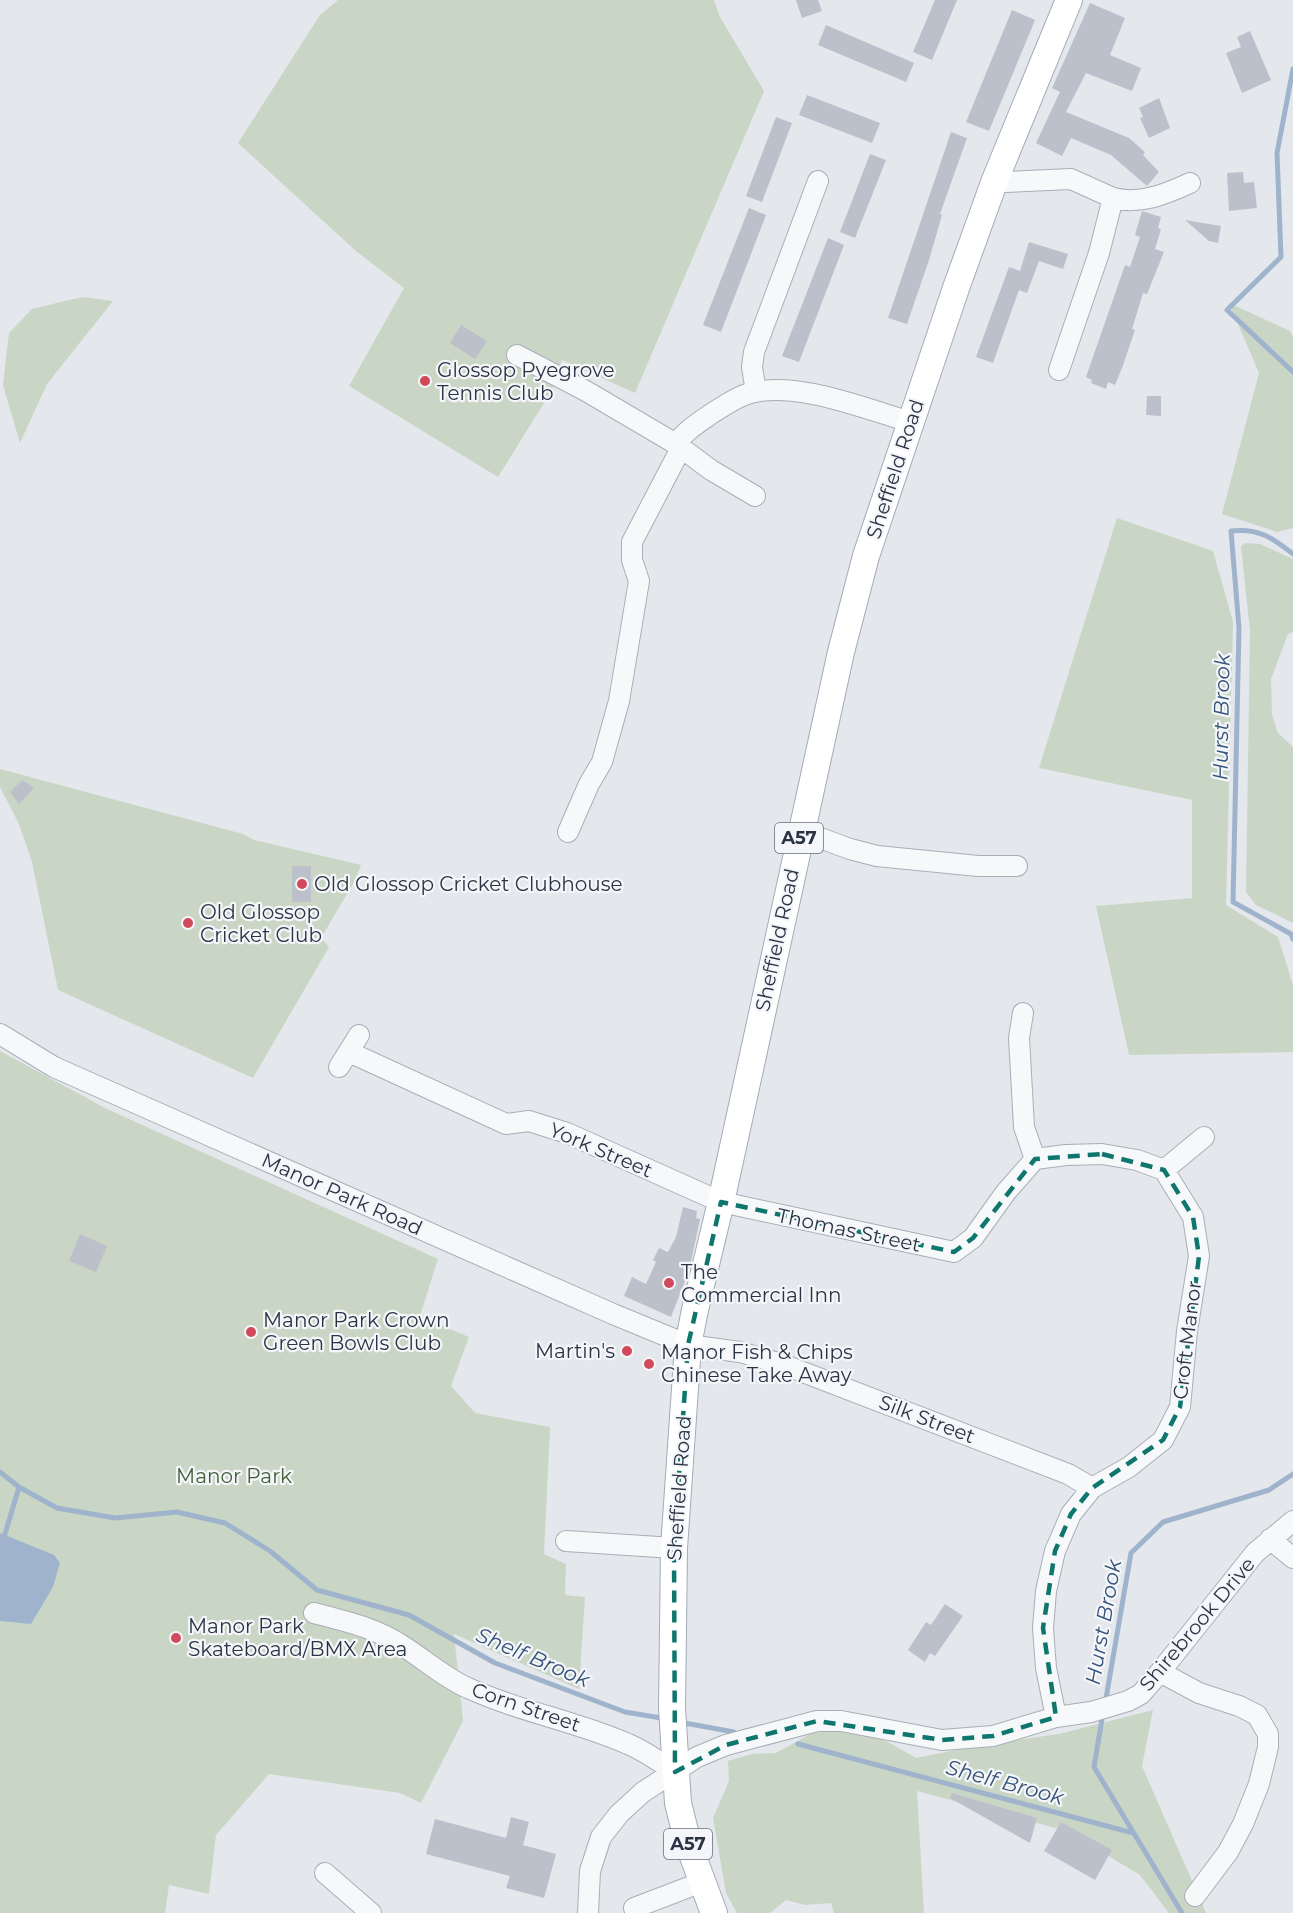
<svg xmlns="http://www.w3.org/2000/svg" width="1293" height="1913" viewBox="0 0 1293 1913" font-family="Montserrat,sans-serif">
<rect width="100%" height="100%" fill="#e4e7ec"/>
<path fill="#c9d6c5" d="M338,0h376l6,17 44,74 -129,302 -73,-33 -10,30 -54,87 -149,-91 55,-98 -48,-37 -118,-108 82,-128z
M82,297l31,4 -66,83 -27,59 -17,-58 6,-52 23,-24z
M1229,303l61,28 3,6v191l-16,4 -55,-18 37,-141z
M1117,518l96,33 20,71 -7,283 52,32 15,48v67l-164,3 -33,-149 96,-8v-98l-153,-32z
M1246,543l14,1 33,15v73l-5,2 -17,45 1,35 6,19 15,14v176l-37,-18 -10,-13 4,-261 -9,-85z
M0,769l243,65 11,6 107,25 -7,17 -33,56 8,9 -76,131 -195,-88 -26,-128 -13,-38 -19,-37z
M0,1051l107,58 331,150 -18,57 49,21 -18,49 24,27 75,14 -6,127 22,10 -1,31 20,2 -6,92 -125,-55 9,87 -42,82 -21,-10 -131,-19 -53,61 -7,59 -40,-9 -4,28h-165z
M1153,1710l-11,56 64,147h-37l-29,-38 -73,-44 -150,-40 7,122h-90l-3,-10 -26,2 -19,-5 -16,13h-33l-11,-20 -13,-75 16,-37 -1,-20 24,-7 24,-1 36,-20 41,-4 33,12 30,17 65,-13 78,-11z"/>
<path fill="#9fb4cc" d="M0,1533l54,22 6,8 -7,24 -22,37 -31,-3z"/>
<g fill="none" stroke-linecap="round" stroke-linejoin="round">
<path stroke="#9fb4cc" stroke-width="5" d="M1293,69l-16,84 4,104 -54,53 66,62
M1293,554c-22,-17 -34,-26 -62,-23l8,97 -6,274 58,32 2,5
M0,1472l19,15 38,21 58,10 62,-6 48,11 45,28 47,39 92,25 86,48 130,49 42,7
M5,1534l14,-47
M1105,1704l26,-151 32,-31 106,-32 24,-16
M1103,1713l-9,54 88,146
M679,1722l55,10
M798,1744l335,89"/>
</g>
<path fill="#bbc0ca" d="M796,0h22l4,11 -20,7z
M935,0h22l-25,60 -19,-8z
M1090,3l35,15 -15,37 31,13 -9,23 -46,-18 -20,39 63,26 16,14 -2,3 16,17 -12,14 -36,-31 -40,-17 -9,18 -26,-13 24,-51 -8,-4z
M1012,10l23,10 -46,111 -23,-9z
M826,25l88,38 -8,19 -88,-37z
M1250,31l21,49 -29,13 -16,-40 15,-6 -4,-10z
M807,95l73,28 -8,20 -73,-28z
M1159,98l11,30 -21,10 -9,-20 3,-1 -4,-9z
M776,117l16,6 -30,79 -16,-6z
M951,132l16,6 -27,76 2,1 -13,45 -22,64 -19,-6z
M870,154l16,6 -31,78 -15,-6z
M1243,172l1,11 10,-1 3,26 -28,3 -2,-38z
M749,208l17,7 -45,117 -18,-7z
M1142,211l19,6 -3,11 3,1 -6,20 9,3 -17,42 -4,-1 -11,36 3,1 -13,38 -7,17 -7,-3 -2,7 -15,-6 1,-3 -6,-3 39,-112 5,2 10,-30 -5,-2z
M1185,220l36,6 -3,17 -9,-2z
M828,238l16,7 -45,117 -17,-6z
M1029,242l39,12 -5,15 -24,-8 -12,32 -8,-3 -26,73 -17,-6 33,-90 11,4z
M461,325l26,16 -12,18 -25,-16z
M1147,396h14v20l-15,-1z
M22,780l12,8 -15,16 -9,-12z
M292,866h19v36h-19z
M683,1207l14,4 -1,7 4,1 -11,52 -18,46 -47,-21 8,-19 14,7 10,-22 -3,-2 6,-12 9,4 8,-15z
M80,1234l27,12 -11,26 -27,-11z
M945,1604l18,12 -28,40 -5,-3 -5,9 -17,-12 18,-28 5,3z
M952,1793l85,25 -7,25 -80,-45z
M511,1817l18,5 -6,23 33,9 -12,44 -38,-10 4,-12 -84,-22 9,-35 71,19z
M1061,1822l51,28 -17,30 -51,-29z"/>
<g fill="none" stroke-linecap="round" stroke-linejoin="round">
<g stroke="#a9aeb7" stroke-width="22">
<path id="minor" d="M995,180l10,2 66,-3 42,19 -14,55 -40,117
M1113,198c27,7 53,-4 77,-15
M517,355l69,36 90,53 35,26 44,26
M756,392l-4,-25 2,-15 64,-171
M676,444c9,-13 22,-21 35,-30 11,-7 24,-16 36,-20 46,-15 119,15 163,28
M801,831l49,18 27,7 101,10h39
M568,832l21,-48 13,-22 17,-61 20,-120 -7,-21v-18l49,-94
M1023,1013l-4,25 5,89 11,32
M0,1034l54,33 559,247 75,31 52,7 42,12 286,110 24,14
M349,1052l157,72 23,-3 38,12 154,69 233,50 19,-14 33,-46 29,-33 31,-4 36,-1 35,6 27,10 29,47 6,39 -12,75 -7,76 -17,33 -34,27 -37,21 -21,26 -16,37 -9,40 -3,37 3,40 10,49
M339,1067l20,-32
M1164,1170l40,-33
M1270,1539l23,19
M566,1541l108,7
M314,1613c31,8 62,15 89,33 22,14 42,32 65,42 52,24 108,33 160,56 17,7 32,18 47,28
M1160,1672l39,21 40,13 18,9 11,19v13l-9,37 -16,40 -15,28 -33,44
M325,1873l46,40
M634,1908l68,-26
M588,1913l2,-42 11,-34 18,-23 24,-22 54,-35 29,-12 91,-24h24l101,19 51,-4 63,-19 35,-5 37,-11 13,-7 19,-22 95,-119 38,-32"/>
</g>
<g stroke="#a3abb8" stroke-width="28">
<path id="major" d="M714,1913l-26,-70 -10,-40 -6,-95 2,-160 14,-203 7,-35 26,-108 120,-550 25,-96 90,-268 39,-108 74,-180"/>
</g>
<use href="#minor" stroke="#f7f8fa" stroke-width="20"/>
<use href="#major" stroke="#fff" stroke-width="26"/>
</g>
<path fill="none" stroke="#0f766e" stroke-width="4.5" stroke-dasharray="12 8" stroke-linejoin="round" d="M1102,1154l62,16 29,47 6,39 -19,151 -17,33 -71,48 -21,26 -16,37 -12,77 13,89 -63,19 -51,4 -125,-19 -91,24 -51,27 -1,-224 14,-203 33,-143 233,50 19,-14 62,-79z"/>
<g fill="#d1495b" stroke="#f4f6f9" stroke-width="2">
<circle cx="425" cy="381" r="6"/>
<circle cx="302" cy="884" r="6"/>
<circle cx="188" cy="923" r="6"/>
<circle cx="669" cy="1283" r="6"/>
<circle cx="251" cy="1332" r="6"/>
<circle cx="627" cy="1351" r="6"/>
<circle cx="649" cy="1364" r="6"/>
<circle cx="176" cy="1638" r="6"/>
</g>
<g text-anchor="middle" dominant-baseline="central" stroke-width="4.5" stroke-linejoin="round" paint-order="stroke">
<g fill="#f4f6f9" stroke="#676e7b" stroke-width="1.5">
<rect x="775" y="823" width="48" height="30" rx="4.5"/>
<rect x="664" y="1829" width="48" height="30" rx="4.5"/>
</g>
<g font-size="18" font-weight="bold" fill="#2b3445">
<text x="799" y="838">A57</text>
<text x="688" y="1844">A57</text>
</g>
<g font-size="20" fill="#2b3445" stroke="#f4f6f9" text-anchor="start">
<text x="437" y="370">Glossop Pyegrove<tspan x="437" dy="23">Tennis Club</tspan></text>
<text x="314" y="884">Old Glossop Cricket Clubhouse</text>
<text x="200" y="912">Old Glossop<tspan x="200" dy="23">Cricket Club</tspan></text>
<text x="681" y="1272">The<tspan x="681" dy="23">Commercial Inn</tspan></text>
<text x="263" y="1320">Manor Park Crown<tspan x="263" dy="23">Green Bowls Club</tspan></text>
<text x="615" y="1351" text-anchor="end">Martin's</text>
<text x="661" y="1352">Manor Fish &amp; Chips<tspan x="661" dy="23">Chinese Take Away</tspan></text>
<text x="188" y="1626">Manor Park<tspan x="188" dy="23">Skateboard/BMX Area</tspan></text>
</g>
<g font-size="20" fill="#2b3445" stroke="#f4f6f9">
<text transform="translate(895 469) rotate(-72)">Sheffield Road</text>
<text transform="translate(777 940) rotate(-78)">Sheffield Road</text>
<text transform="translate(601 1150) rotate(23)">York Street</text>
<text transform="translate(342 1194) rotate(24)">Manor Park Road</text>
<text transform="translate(849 1230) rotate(12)">Thomas Street</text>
<text transform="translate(1187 1340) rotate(-83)">Croft Manor</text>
<text transform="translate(927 1419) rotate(21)">Silk Street</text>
<text transform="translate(679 1488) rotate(-86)">Sheffield Road</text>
<text transform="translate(1197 1624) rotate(-50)">Shirebrook Drive</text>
<text transform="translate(526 1707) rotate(19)">Corn Street</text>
</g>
<g font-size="20" fill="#3f6138" stroke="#f4f6f9">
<text x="234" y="1476">Manor Park</text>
</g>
<g font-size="21" font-style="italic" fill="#34527a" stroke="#f4f6f9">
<text transform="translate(1221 717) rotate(-89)">Hurst Brook</text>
<text transform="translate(1103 1622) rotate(-80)">Hurst Brook</text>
<text transform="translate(533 1657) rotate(23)">Shelf Brook</text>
<text transform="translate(1005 1782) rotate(15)">Shelf Brook</text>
</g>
</g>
</svg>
